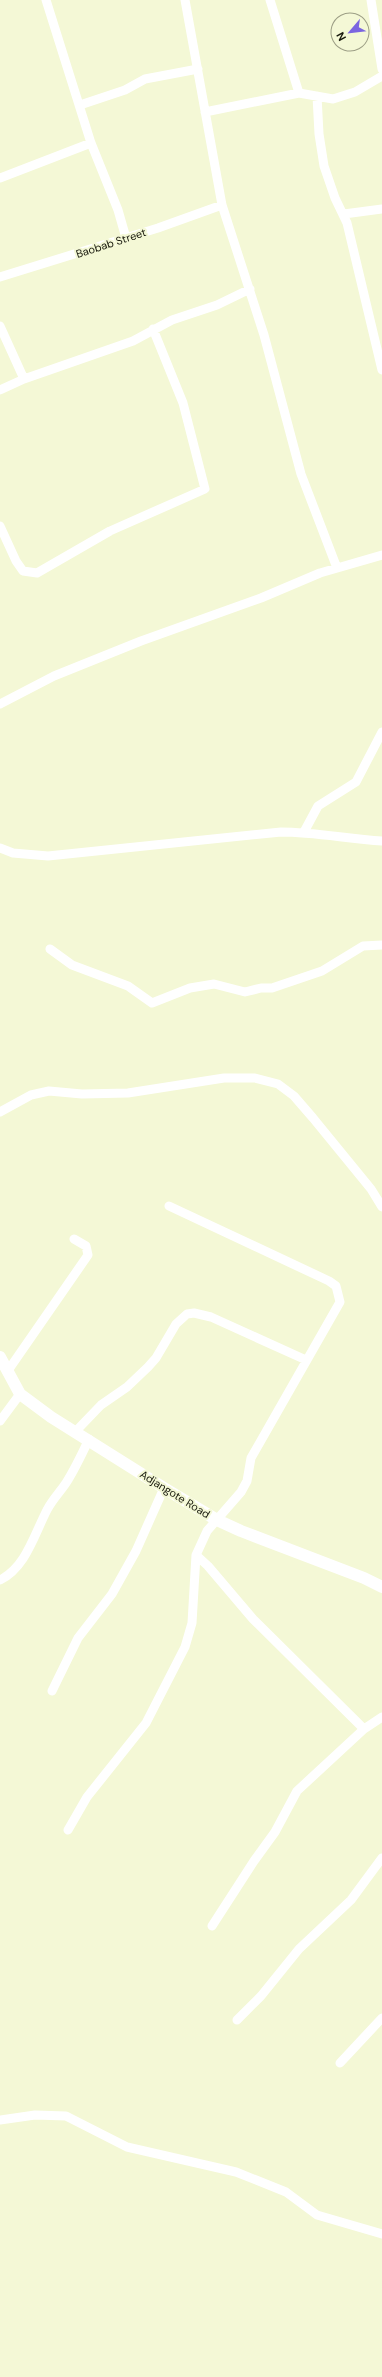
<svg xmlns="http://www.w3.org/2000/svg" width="382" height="2377" viewBox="0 0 382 2377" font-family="'DM Sans',sans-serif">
<rect width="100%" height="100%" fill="#f4f8d6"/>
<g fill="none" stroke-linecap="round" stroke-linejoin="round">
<path stroke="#fff" stroke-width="9" d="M46,0l45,143 27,67 8,28
M185,0l37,205 42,130 37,139 36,94
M270,0l29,93
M371,0l11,69
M317,96l2,38 5,32 11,32 12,25 35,147
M80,105l45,-15 20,-11 53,-10
M205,112l94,-19 34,6 22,-7 27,-16
M0,178l91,-35
M344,214l38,-5
M0,277l158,-49 64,-23
M0,326l24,53
M0,390l24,-11 109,-38 39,-21 45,-15 33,-16
M0,526l16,35 7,10 14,2 73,-42 95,-42 -22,-86 -30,-74
M0,704l54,-28 87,-35 120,-43 59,-25 62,-18
M304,832l14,-26 38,-24 26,-50
M0,848l13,5 35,3 233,-24c34,0 67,7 101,9
M50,949l22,16 56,21 24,17 38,-15 24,-4 31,8 16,-4h11l50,-17 41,-25 19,-1
M0,1112l31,-17 18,-4 33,3 46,-1 96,-15h31l23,6 16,12 19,22 58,71 11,18
M7,1372l81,-117 -2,-9 -12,-7
M0,1421l20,-27
M76,1431l25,-26 26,-18 21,-20 8,-9 20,-34 11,-10 7,-1 17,4 95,43
M196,1555l12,11 45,53 111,110
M0,1580c26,-13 34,-45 47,-70 5,-10 13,-18 19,-27 9,-14 16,-29 23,-44
M52,1691l26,-53 34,-44 24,-43 28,-63
M68,1830l19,-33 59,-74 39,-76 7,-24 4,-68 11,-24 34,-39 6,-11 4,-23 89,-156 -4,-16 -7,-5 -160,-75
M212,1926l42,-65 21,-29 22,-41 67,-62 18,-12
M237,2020l24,-24 38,-47 52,-49 31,-42
M340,2063l42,-45
M0,2120l35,-5 31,1 61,31 109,25 50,20 31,23 65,19"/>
<path stroke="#fff" stroke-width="12" d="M0,1357l20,37 31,23 113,71 53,32 24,11 123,47 18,9"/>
</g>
<g text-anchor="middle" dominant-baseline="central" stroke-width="4" stroke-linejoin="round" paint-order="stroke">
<g font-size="11" fill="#17180c" stroke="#f4f8d6">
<text transform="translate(111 243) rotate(-18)">Baobab Street</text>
<text transform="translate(175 1494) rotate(32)">Adjangote Road</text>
</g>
</g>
<g transform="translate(350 32) rotate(242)"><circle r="19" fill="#f4f8d6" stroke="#9c9e85"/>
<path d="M0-3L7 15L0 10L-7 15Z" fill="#7b65e0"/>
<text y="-6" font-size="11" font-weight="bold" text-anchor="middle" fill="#17180c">N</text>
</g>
</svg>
